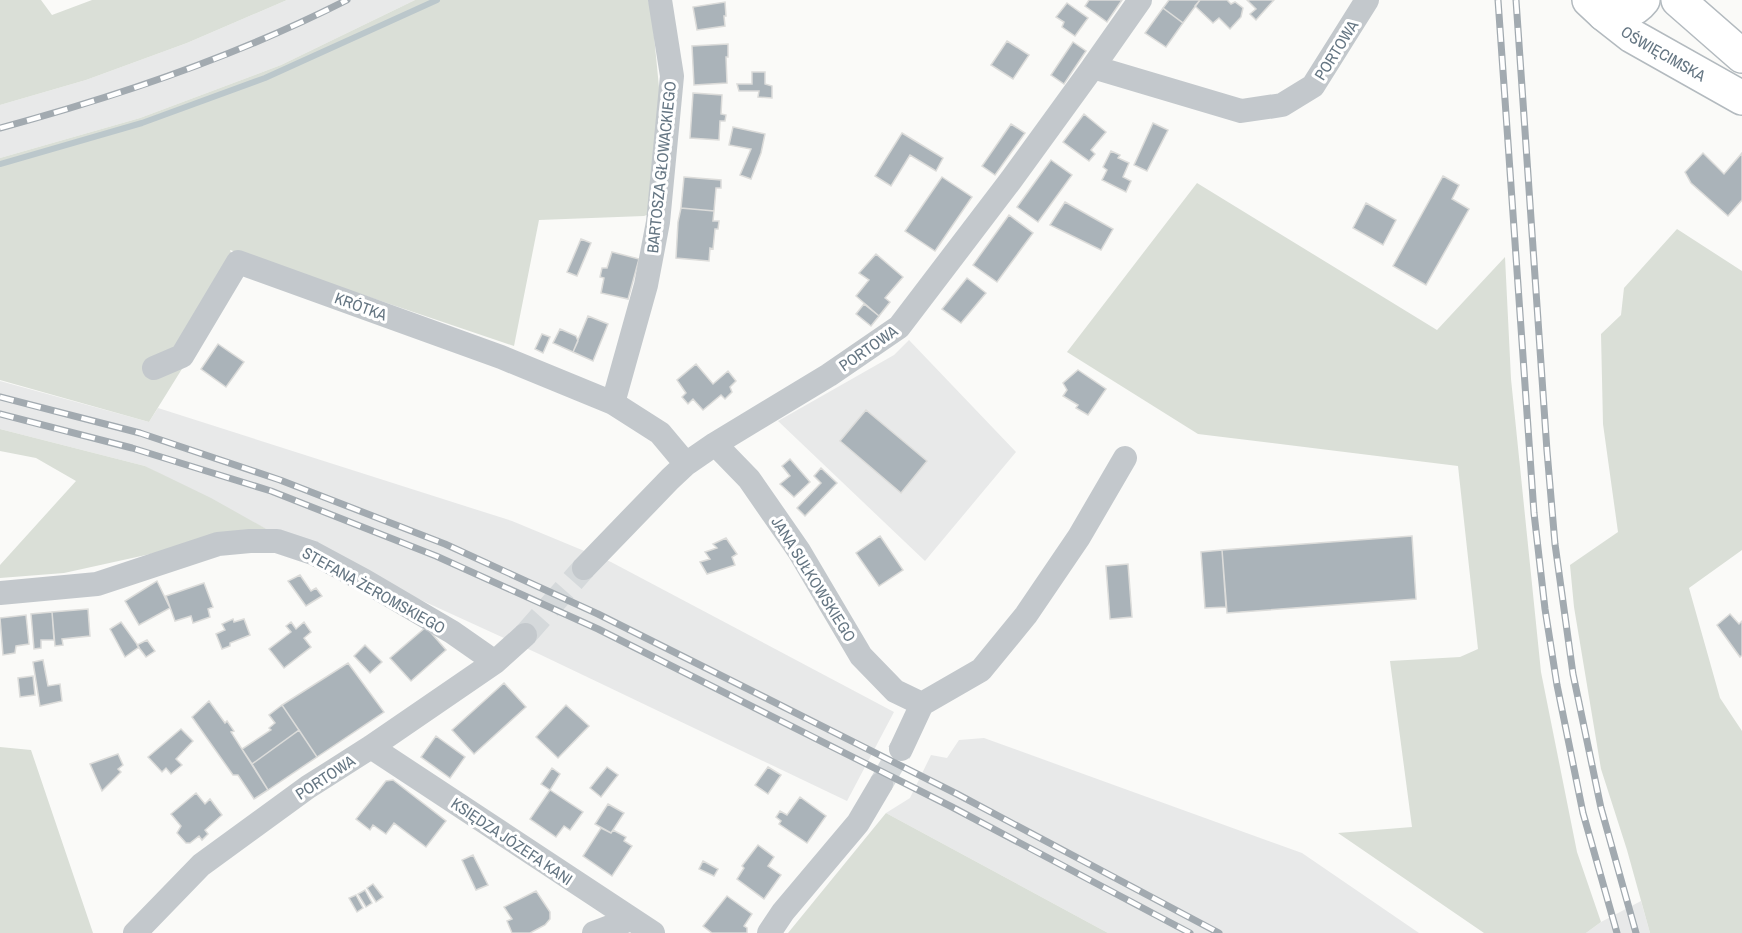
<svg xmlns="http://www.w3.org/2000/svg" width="1742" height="933" viewBox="0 0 1742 933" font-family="'Archivo Narrow',sans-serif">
<rect width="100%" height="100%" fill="#fafaf8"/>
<path fill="#e8e9e9" d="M287,0h128l-134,65 -141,53 -140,40v-53l86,-25 101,-37z
M909,340l107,112 -91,109 -147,-140 116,-66z
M0,381l149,41 9,-14 354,113 99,41 283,150 -47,89 -308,-147 -269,-123 -125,-65 -145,-37z
M984,738l318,115 117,80h-311l-222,-120 24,-15 21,-43 16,3 12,-18z
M1641,901l9,32h-64l15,-11z"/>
<path fill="#dadfd7" d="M0,0h41l11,15 40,-15h195l-100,43 -101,37 -86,25z
M415,0h233l4,15 9,93 -9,105 -8,3 -105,4 -25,126 -284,-96 9,27 -90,145 -149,-42v-222l140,-40 141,-53z
M1197,183l240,147 68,-73 6,122 30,293 36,180 24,70 -15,11h-102l-146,-100 74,-6 -22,-166 70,-4 18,-8 -20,-183 -260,-32 -131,-82z
M1677,229l65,42v279l-53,38 31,110 22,33v202h-92l-23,-83 -26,-81 -27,-162 -4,-42 48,-33 -15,-108 -2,-90 20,-19 3,-27z
M0,429l145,37 66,32 59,33h-15l-191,42 -64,5v-13l76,-84 -40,-23 -36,-7z
M0,747l31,3 62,183h-93z
M886,813l222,120h-320z"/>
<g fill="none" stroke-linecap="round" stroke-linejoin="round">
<path stroke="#bbc7cb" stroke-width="6" d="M0,164l142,-41 123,-45 172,-78"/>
</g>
<path fill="#aab3b9" stroke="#dcdcda" stroke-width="1.5" d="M1089,0h33l-15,22 -22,-16z
M1169,0h31l-17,23 -20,-15z
M1200,0h27l4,4 4,-2 8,6 -2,9 -11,12 -11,-11 -6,5 -18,-17z
M1247,0h27l-18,20 -6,-6 6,-5z
M725,2l1,14h-2l1,10 -28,4 -4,-23z
M1067,3l21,15 -13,18 -13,-9 2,-5 -8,-5z
M1163,8l20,15 -17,24 -21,-14z
M1007,41l22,14 -16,24 -22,-14z
M1073,42l13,9 -22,33 -13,-9z
M728,44v13h-2l1,26 -33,2 -2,-39z
M752,72h13v12l7,2v12l-14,-1 1,-6h-20l-2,-7h15z
M693,93l29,2 -1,19 5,1 -1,6h-5l-1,19 -29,-2z
M1084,114l22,18 -15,18 4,4 -6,7 -26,-19z
M1153,123l15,7 -21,41 -13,-6z
M1011,124l14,9 -30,42 -13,-9z
M733,127l32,7 -4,19 -10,26 -11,-4 11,-26 -22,-4z
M902,133l41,25 -7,13 -26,-16 -19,31 -16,-10z
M1111,151l9,4 -2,3 11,5 -6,14 8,4 -5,11 -24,-12 5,-10 -4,-3z
M1703,153l21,21 18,-21v47l-14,16 -37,-33 -6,-11z
M1051,160l21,15 -34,47 -21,-15z
M1443,176l16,9 -7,14 17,10 -43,76 -33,-19z
M684,177l37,3v8h-5l-2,23 -33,-3z
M942,177l30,20 -37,54 -30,-20z
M1065,202l48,27 -12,21 -51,-25z
M1366,203l30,17 -13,25 -30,-17z
M681,208l33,3 -1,10h6l-1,8h-3l-2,20 -3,-1 -1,13 -33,-3 2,-36z
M1009,215l24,18 -36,49 -24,-17z
M581,239l10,4 -14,33 -10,-4z
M612,252l27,7 -11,40 -27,-6 3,-15 -4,-1 2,-9h5z
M876,254l27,23 -18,21 5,4 -11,14 -23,-20 13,-16 -10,-7z
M967,278l19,15 -25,30 -19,-14z
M864,304l15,12 -8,10 -15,-12z
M588,316l20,8 -15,37 -20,-9z
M560,329l16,7 2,5 -5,11 -20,-9z
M542,334l8,3 -7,16 -8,-4z
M218,344l26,18 -18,25 -25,-18z
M696,364l17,20 15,-13 8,10 -6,6 2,5 -7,7 -4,-4 -18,15 -10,-11 -5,5 -6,-7 4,-4 -9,-13z
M1078,370l28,19 -18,26 -12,-7 2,-3 -15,-9 4,-6 -4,-7z
M866,410l61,51 -26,32 -61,-52z
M790,459l20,23 -16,15 -14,-13 10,-8 -8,-10z
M821,468l16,15 -32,33 -8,-8 24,-25 -7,-7z
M880,536l23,34 -24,16 -23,-33z
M1412,536l4,63 -189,14 -5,-63z
M726,538l11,16 -5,3 3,8 -28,9 -7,-12 10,-3 -5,-7 12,-4 -4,-4z
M1222,550l4,57 -21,1 -4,-56z
M1128,564l4,53 -22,2 -4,-53z
M300,575l11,16 5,-3 6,8 -16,10 -18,-25z
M157,581l13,27 -31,17 -14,-24z
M204,583l9,24 -5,2 2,8 -17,6 -2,-7 -16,5 -9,-25z
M88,609l2,27 -28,3 1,6 -8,1 -3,-34z
M52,612l2,28h-13v8l-7,1 -3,-35z
M1730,614l9,10 3,-3v34l-2,2 -23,-32z
M26,615l3,29 -13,2 -1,7 -12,2 -3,-37z
M233,619l1,3 10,-3 6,16 -20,8v3l-8,3 -6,-15 9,-4 -3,-6z
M121,622l18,25 -14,10 -15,-28z
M291,622l5,7 8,-7 7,10 -7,6 7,9 -27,21 -15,-19 22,-17 -5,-6z
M426,627l20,23 -35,31 -21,-23z
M147,640l8,11 -9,6 -9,-12z
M365,645l17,17 -12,11 -16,-17z
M43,660l5,26 12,-2 2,17 -22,5 -7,-44z
M348,663l36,49 -67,45 -35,-52z
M33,676l2,19 -15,2 -2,-19z
M504,683l22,24 -52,47 -22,-24z
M209,701l16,22 2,-2 7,10 -3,1 37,58 -14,9 -16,-24h-5l-41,-58z
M282,705l17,25 -47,34 -10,-15 29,-19 -2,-2 6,-5 -6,-8z
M566,705l23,21 -31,32 -22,-21z
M181,729l12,12 -17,18 6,6 -11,9 -5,-6 -4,4 -14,-15z
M299,730l18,27 -49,33 -16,-26z
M436,736l29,21 -15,21 -29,-21z
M118,754l5,11 -5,4 3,3 -19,19 -12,-27z
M607,767l11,8 -17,22 -11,-9z
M768,767l13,8 -13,19 -13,-9z
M552,768l8,6 -10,16 -9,-6z
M393,780l53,41 -20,26 -32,-24 -8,11 -13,-9 -3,5 -14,-11 30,-38z
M550,790l33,22 -13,18 -6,-4 -8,11 -26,-18z
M196,793l9,11 5,-5 12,16 -17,15 3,4 -6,6 -3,-4 -9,7h-4l-9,-10 4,-7 -10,-12z
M800,797l26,19 -19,27 -28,-19 2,-3 -5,-4 4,-6 7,4z
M608,804l16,9 -13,20 -16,-9z
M601,828l10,5 2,-3 13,7 -2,4 8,5 -20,30 -29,-20z
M758,845l16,12 -6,9 13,9 -17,24 -27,-20 7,-11 -2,-2z
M473,855l15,30 -12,5 -14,-30z
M703,861l15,8 -4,7 -15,-7z
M373,884l10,13 -7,5 -9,-14z
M365,890l7,13 -6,4 -8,-13z
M536,891l14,21v7l-5,6 -15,8h-18l-5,-12 5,-2 -8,-12z
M356,895l7,13 -6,4 -8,-14z
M727,896l25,18 -8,12 3,2v5h-35l-9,-7z"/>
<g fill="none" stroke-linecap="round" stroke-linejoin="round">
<path stroke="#d5d9db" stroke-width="24" stroke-dasharray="24 12" stroke-linecap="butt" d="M525,635l59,-67
M881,784l20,-35"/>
<g stroke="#b3babf" stroke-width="36">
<g id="secondary">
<path id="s1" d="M1589,0l15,14 28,22 110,62"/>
<path d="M1678,0l64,56"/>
<path d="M1604,14c16,0 29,-1 39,-14"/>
</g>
</g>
<path stroke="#c3c8cc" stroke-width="24" d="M1093,67l47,-67
M154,368l28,-12 56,-94 263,95 112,46 47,30 26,31
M613,403l33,-118 12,-63 14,-146 -12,-76
M715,444l34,35 50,72 62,105 34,35 27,13
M584,568l86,-89 16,-15 29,-20 114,-69 70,-48 112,-147 82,-113 148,44 41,-6 31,-19 54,-86
M0,593l97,-9 121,-40 32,-3h27l36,12 52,28 87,51 43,30
M371,747l282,186
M901,749l21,-45 59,-34 45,-55 53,-78 46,-79
M135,933l66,-68 107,-78 63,-40 124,-85 30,-27
M594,933l37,-14
M769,933l14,-21 75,-89 23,-39"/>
<use href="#secondary" stroke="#fff" stroke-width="33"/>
<g stroke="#a2aab0" stroke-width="7">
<path id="rail" d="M1498,0l36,513 11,96 12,76 26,128 34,120
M1516,0l31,451 8,93 18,130 28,134 35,125
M0,128c119,-32 237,-72 347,-128
M0,397l140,36 140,47 165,64 153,70 166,83 193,97 262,139
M0,414l132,34 139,43 165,65 162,73 354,178 238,126"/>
</g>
<use href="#rail" stroke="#fff" stroke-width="4.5" stroke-dasharray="14" stroke-linecap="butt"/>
</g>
<g text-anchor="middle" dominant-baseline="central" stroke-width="6" stroke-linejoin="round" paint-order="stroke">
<g font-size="16" fill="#657683" stroke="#fff">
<text transform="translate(1336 50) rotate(-58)">PORTOWA</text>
<text stroke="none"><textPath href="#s1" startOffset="92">OŚWIĘCIMSKA</textPath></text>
<text transform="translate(661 167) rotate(-84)">BARTOSZA GŁOWACKIEGO</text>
<text transform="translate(361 306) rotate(20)">KRÓTKA</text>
<text transform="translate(868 348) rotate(-35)">PORTOWA</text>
<text transform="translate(814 579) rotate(58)">JANA SUŁKOWSKIEGO</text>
<text transform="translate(374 590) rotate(29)">STEFANA ŻEROMSKIEGO</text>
<text transform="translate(325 777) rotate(-33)">PORTOWA</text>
<text transform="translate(512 841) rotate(34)">KSIĘDZA JÓZEFA KANI</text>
</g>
</g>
</svg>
